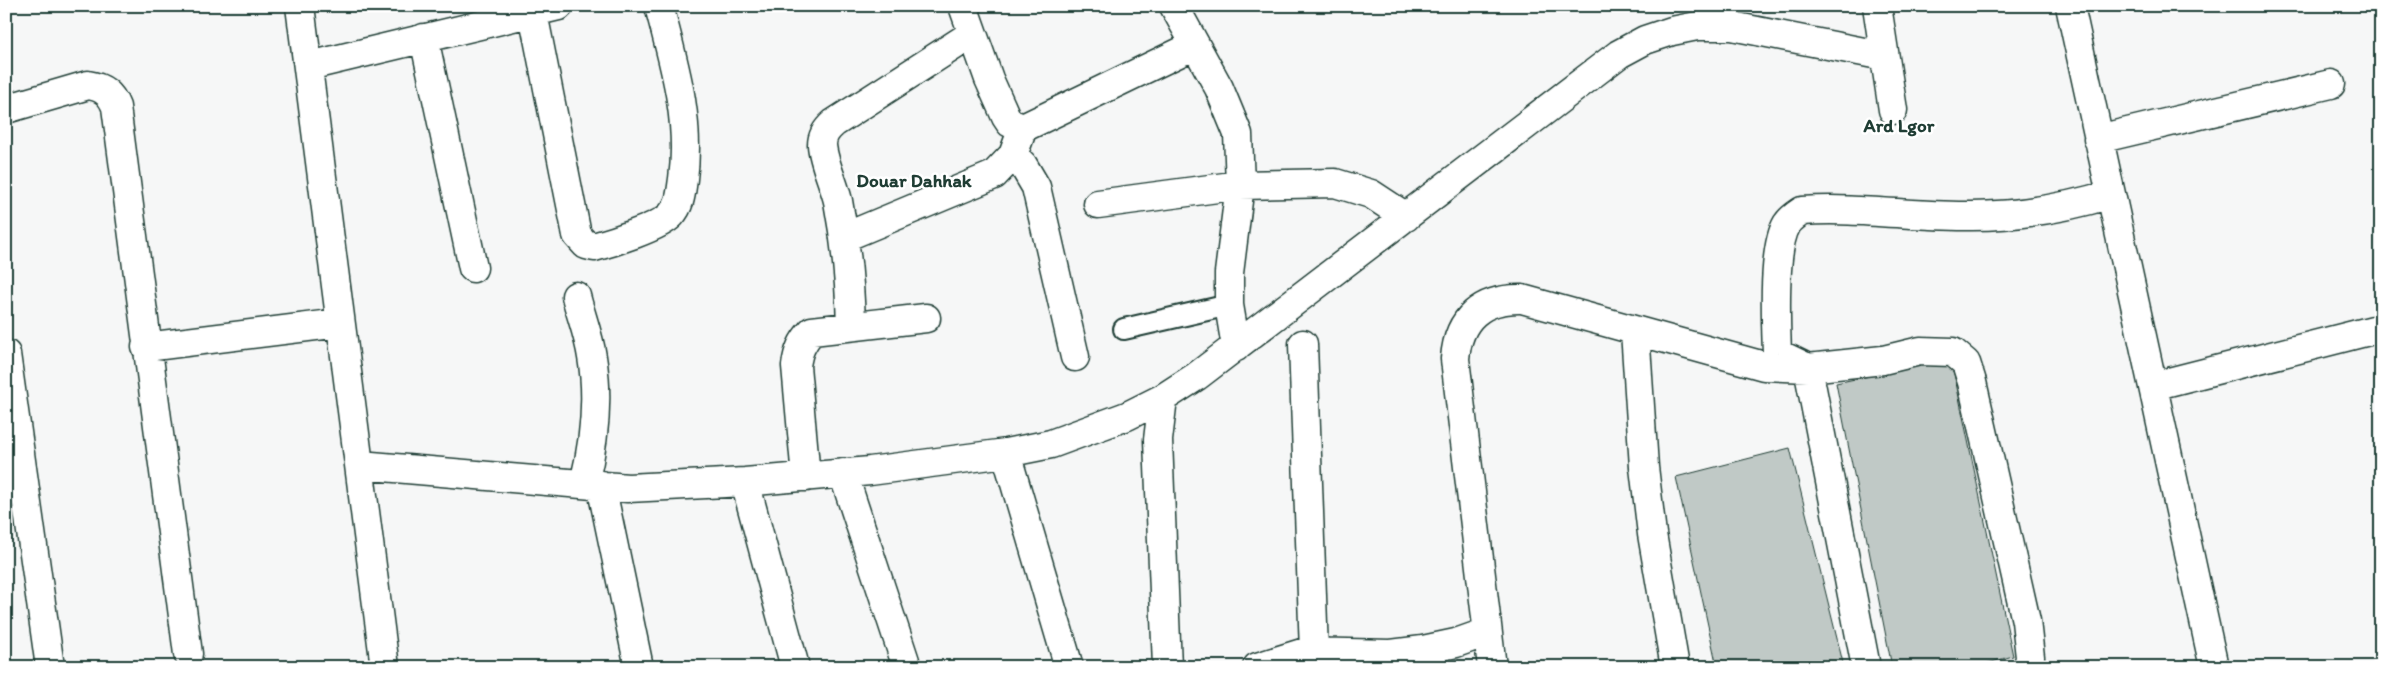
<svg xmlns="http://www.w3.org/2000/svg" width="2387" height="673" viewBox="0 0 2387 673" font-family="Itim,sans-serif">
<rect width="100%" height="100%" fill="#f6f7f7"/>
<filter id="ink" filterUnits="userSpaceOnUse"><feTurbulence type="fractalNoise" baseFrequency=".02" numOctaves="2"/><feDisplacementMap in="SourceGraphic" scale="10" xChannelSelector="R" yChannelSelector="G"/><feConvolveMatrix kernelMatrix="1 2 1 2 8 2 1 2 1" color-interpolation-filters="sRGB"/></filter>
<g filter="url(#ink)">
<path fill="#c0c9c6" stroke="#1f3d34" d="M1951,359l62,297 -39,11h-82l-56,-284z
M1790,448l54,219h-127l-41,-190z"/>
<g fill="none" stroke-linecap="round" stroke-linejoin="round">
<g stroke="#1f3d34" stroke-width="24">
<path id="lane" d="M1124,329l105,-24"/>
</g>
<g stroke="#1f3d34" stroke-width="31">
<path id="street" d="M300,6l85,661
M963,6l26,73 17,38 4,6 13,5 172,-83
M1174,6l45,82 19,46 2,51 -11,88v32l7,42
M1877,6l16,104
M2070,6l144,661
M533,13l44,222 9,10 8,2c18,-5 66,-20 77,-32 10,-11 10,-23 12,-36 8,-60 -9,-115 -24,-173
M424,38l49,230
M309,66l250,-60
M6,109l82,-24c14,2 23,8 28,22l72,547
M2098,139l233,-55
M1013,155l10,10 13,22 39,170
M1098,204l142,-19 95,-2 36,11 35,23
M845,237l149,-62 19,-20 10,-27
M576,296c5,20 13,40 16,61 7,42 2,86 -8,127
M851,326c-1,-42 -5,-83 -13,-125 -4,-17 -15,-40 -16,-56 0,-10 5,-16 12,-22l138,-89
M1635,331l9,136 8,67 23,133
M1303,344l11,308
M146,347l194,-24
M6,354l44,313
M2153,386l228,-58
M1163,398l-5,42 9,227
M1006,453l63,214
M360,465l268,23 117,-6 125,-11 136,-18 45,-9 76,-28 36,-18 34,-22 422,-322 26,-14 27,-9 25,-5h35l152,30
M843,473l64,194
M806,477l-10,-111c2,-15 6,-24 16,-35l114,-13
M745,482l50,185
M601,485l38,182
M1257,667l48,-15 86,2 32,-4 33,-7 31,-11
M1492,667l-37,-308c3,-41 27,-61 67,-60l242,67 44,2 75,-8 37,-9 33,1 13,11 6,19 54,239 4,36 -2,10
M1866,667l-58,-299 -31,-15c-1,-30 -5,-104 10,-129 4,-6 9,-9 15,-13 56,-4 113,6 169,5 48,0 94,-8 140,-22"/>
</g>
<use href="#lane" stroke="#fff" stroke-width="20"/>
<use href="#street" stroke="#fff" stroke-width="28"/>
</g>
</g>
<g text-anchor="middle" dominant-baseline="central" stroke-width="5" stroke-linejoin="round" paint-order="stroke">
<g font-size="19" font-weight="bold" fill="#1f3d34" stroke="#fff">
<text x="1899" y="125">Ard Lgor</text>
<text x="914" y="180">Douar Dahhak</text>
</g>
</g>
<rect width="2387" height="673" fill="none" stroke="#fff" stroke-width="25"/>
<rect x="12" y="12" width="2362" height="648" fill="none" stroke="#1f3d34" stroke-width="2" filter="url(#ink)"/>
</svg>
